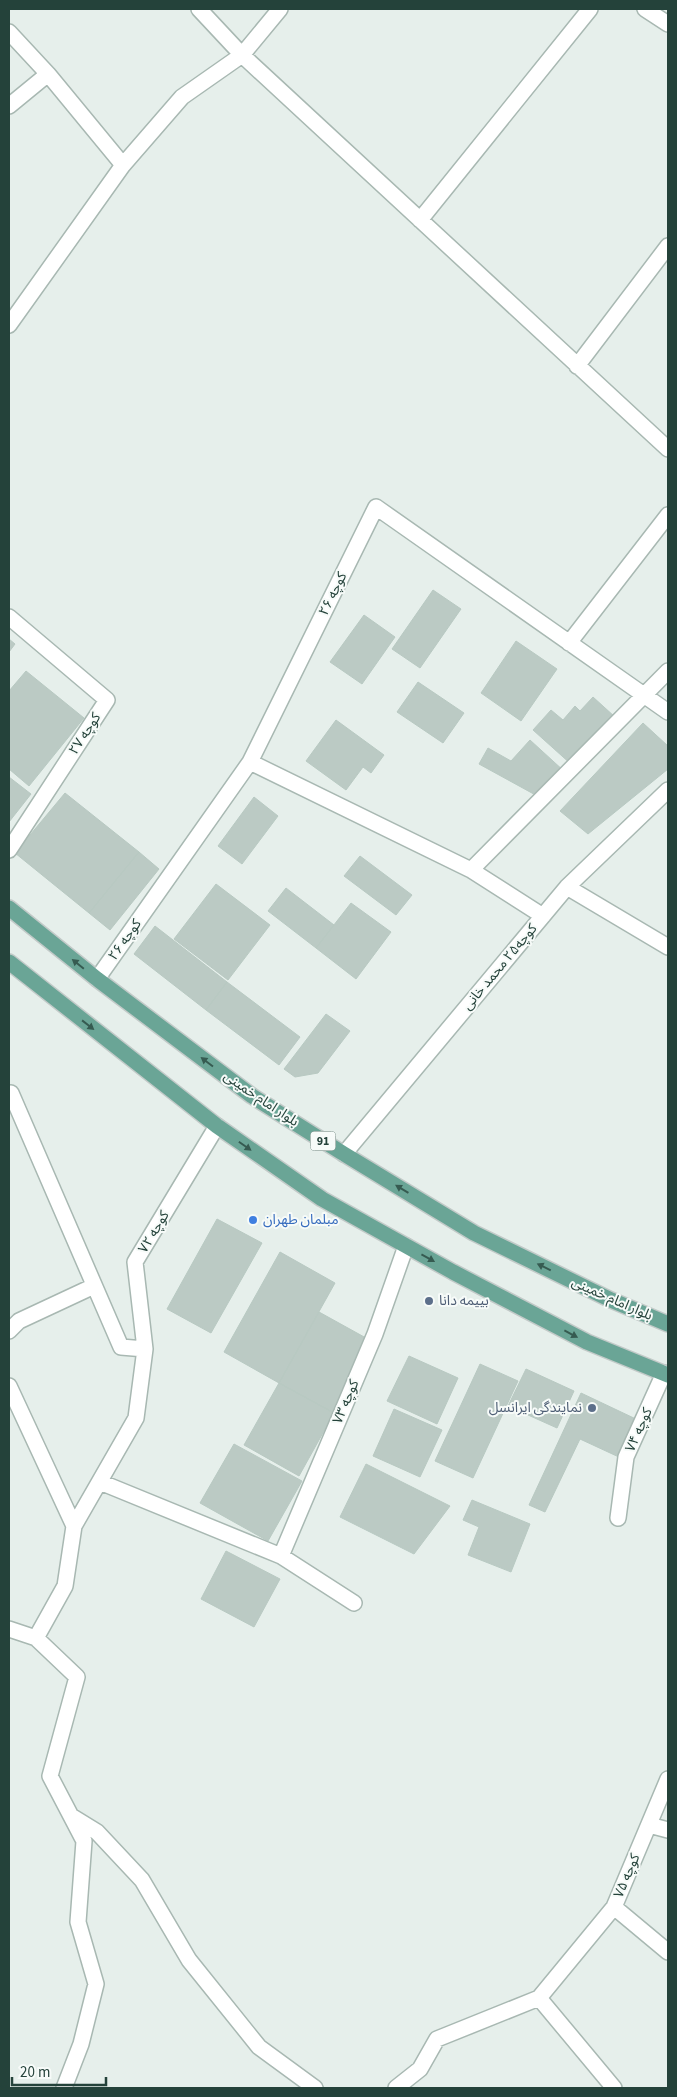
<svg xmlns="http://www.w3.org/2000/svg" width="677" height="2097" viewBox="0 0 677 2097" font-family="'Source Sans 3','Noto Sans Arabic',sans-serif">
<rect width="100%" height="100%" fill="#e6efeb"/>
<path fill="#bbcac4" stroke="#b8c9c2" d="M433,590l28,19 -41,59 -28,-19z
M364,615l31,22 -33,47 -32,-22z
M9,639l6,5 -6,8z
M516,641l41,28 -36,52 -40,-28z
M26,671l58,47 -55,68 -20,-17v-78z
M418,682l46,31 -21,30 -46,-31z
M593,697l22,20 -43,48 -39,-35 18,-20 12,10 12,-14 5,5z
M336,720l48,35 -13,18 -8,-6 -17,23 -40,-29z
M643,723l25,23v23l-80,65 -28,-23z
M530,740l35,32 -24,26 -62,-34 9,-16 23,13z
M9,777l22,17 -22,28z
M65,793l74,59 -50,61 -74,-60z
M254,797l24,19 -36,48 -24,-18z
M139,852l20,17 -49,61 -21,-17z
M360,856l52,39 -16,20 -52,-39z
M216,884l54,41 -42,55 -54,-41z
M286,888l48,37 -18,23 -48,-37z
M351,903l40,29 -35,47 -40,-31z
M155,926l72,56 -21,28 -72,-56z
M227,982l73,55 -21,28 -73,-55z
M326,1014l24,17 -32,42 -23,4 -11,-8z
M217,1219l45,24 -51,90 -44,-24z
M280,1252l55,31 -56,100 -55,-31z
M319,1312l47,26 -32,75 -55,-30z
M409,1356l49,22 -21,46 -50,-23z
M480,1364l38,17 -45,97 -38,-17z
M526,1369l48,22 -17,37 -49,-22z
M279,1383l55,30 -35,63 -55,-31z
M581,1393l57,27 -17,38 -41,-19 -35,73 -16,-7z
M394,1409l48,21 -22,47 -47,-21z
M234,1444l68,37 -34,60 -68,-38z
M366,1464l84,42 -36,48 -74,-37z
M472,1500l58,24 -19,48 -43,-17 11,-28 -16,-7z
M226,1551l54,28 -26,48 -53,-28z"/>
<g fill="none" stroke-linecap="round" stroke-linejoin="round">
<g stroke="#a8b8b2" stroke-width="18">
<path id="minor" d="M199,9l43,46 426,394
M645,9l23,15
M9,32l39,42 -39,32
M48,74l75,91
M420,220l170,-211
M9,325l114,-160 59,-68 60,-42 38,-46
M577,366l91,-120
M9,617l98,83 -98,150
M569,643l99,-128
M250,762l221,108
M567,887l101,60
M543,916l-72,-46 197,-199
M97,979l153,-217 126,-255 292,205
M9,1094l2,-1 110,254 24,2
M344,1154l223,-267 101,-97
M9,1331l10,-10 75,-35
M9,1386l65,140
M100,1482l181,74 73,47
M618,1518l8,-61 38,-84
M281,1556l94,-222 31,-88
M9,1629l27,9
M668,1779l-54,128 54,45
M71,1816l26,16 45,48 47,80 70,87 56,41
M649,1825l19,5
M539,1998l75,90
M64,2088l17,-44 15,-60 -18,-62 6,-81 -34,-65 27,-99 -41,-39 29,-52 9,-60 62,-108 9,-69 -10,-87 82,-136
M396,2088l24,-19 17,-30 102,-41 75,-91"/>
</g>
<g stroke="#c2cac8" stroke-width="18">
<path id="major" d="M9,908l88,71 155,117 92,58 130,79 137,67 57,24
M9,962l208,164 105,73 131,73 134,70 81,33"/>
</g>
<use href="#minor" stroke="#fff" stroke-width="15"/>
<use href="#major" stroke="#6aa596" stroke-width="15"/>
</g>
<defs><path id="oneway-solid" d="M-6-.8H1V-3.2L6.5 0L1 3.2V.8H-6Z" transform="scale(1.25)"/></defs>
<g fill="#365b51">
<use href="#oneway-solid" transform="translate(78 964) rotate(-141)"/>
<use href="#oneway-solid" transform="translate(88 1025) rotate(38)"/>
<use href="#oneway-solid" transform="translate(207 1062) rotate(-143)"/>
<use href="#oneway-solid" transform="translate(245 1146) rotate(35)"/>
<use href="#oneway-solid" transform="translate(402 1189) rotate(-149)"/>
<use href="#oneway-solid" transform="translate(428 1258) rotate(29)"/>
<use href="#oneway-solid" transform="translate(544 1267) rotate(-154)"/>
<use href="#oneway-solid" transform="translate(571 1334) rotate(28)"/>
</g>
<circle fill="#3f7fe0" stroke="#f7fbf9" stroke-width="2" cx="253" cy="1220" r="5"/>
<g fill="#5c6f8a" stroke="#f7fbf9" stroke-width="2">
<circle cx="429" cy="1301" r="5"/>
<circle cx="592" cy="1408" r="5"/>
</g>
<g text-anchor="middle" dominant-baseline="central" stroke-width="4" stroke-linejoin="round" paint-order="stroke">
<rect fill="#f7fbf9" stroke="#637a73" stroke-width="1" x="310.5" y="1131.5" width="25" height="19" rx="4"/>
<g font-size="12" font-weight="bold" fill="#24423a">
<text x="323" y="1141">91</text>
</g>
<g font-size="14" fill="#24423a" stroke="#f7fbf9">
<text transform="translate(333 594) rotate(-64)">کوچه ۲۶</text>
<text transform="translate(85 734) rotate(-57)">کوچه ۲۷</text>
<text transform="translate(125 940) rotate(-55)">کوچه ۲۶</text>
<text transform="translate(500 967) rotate(-50)">کوچه۲۵ محمد خانی</text>
<text transform="translate(261 1099) rotate(34)">بلوار امام خمینی</text>
<text transform="translate(154 1232) rotate(-59)">کوچه ۷۲</text>
<text transform="translate(612 1299) rotate(24)">بلوار امام خمینی</text>
<text transform="translate(346 1402) rotate(-67)">کوچه ۷۳</text>
<text transform="translate(639 1430) rotate(-66)">کوچه ۷۴</text>
<text transform="translate(627 1876) rotate(-67)">کوچه ۷۵</text>
</g>
<g font-size="14" fill="#366cbe" stroke="#f7fbf9" text-anchor="start">
<text x="263" y="1220">مبلمان طهران</text>
</g>
<g font-size="14" fill="#4e5e75" stroke="#f7fbf9" text-anchor="start">
<text x="439" y="1301">بییمه دانا</text>
<text x="582" y="1408" text-anchor="end">نمایندگی ایرانسل</text>
</g>
</g>
<rect width="677" height="2097" fill="none" stroke="#24423a" stroke-width="20"/>
<path d="M12 2077v8h94v-8" fill="none" stroke="#24423a" stroke-width="2.5"/>
<text x="20" y="2077" font-size="15" fill="#24423a" stroke="#f7fbf9" stroke-width="4" paint-order="stroke">20 m</text>
</svg>
